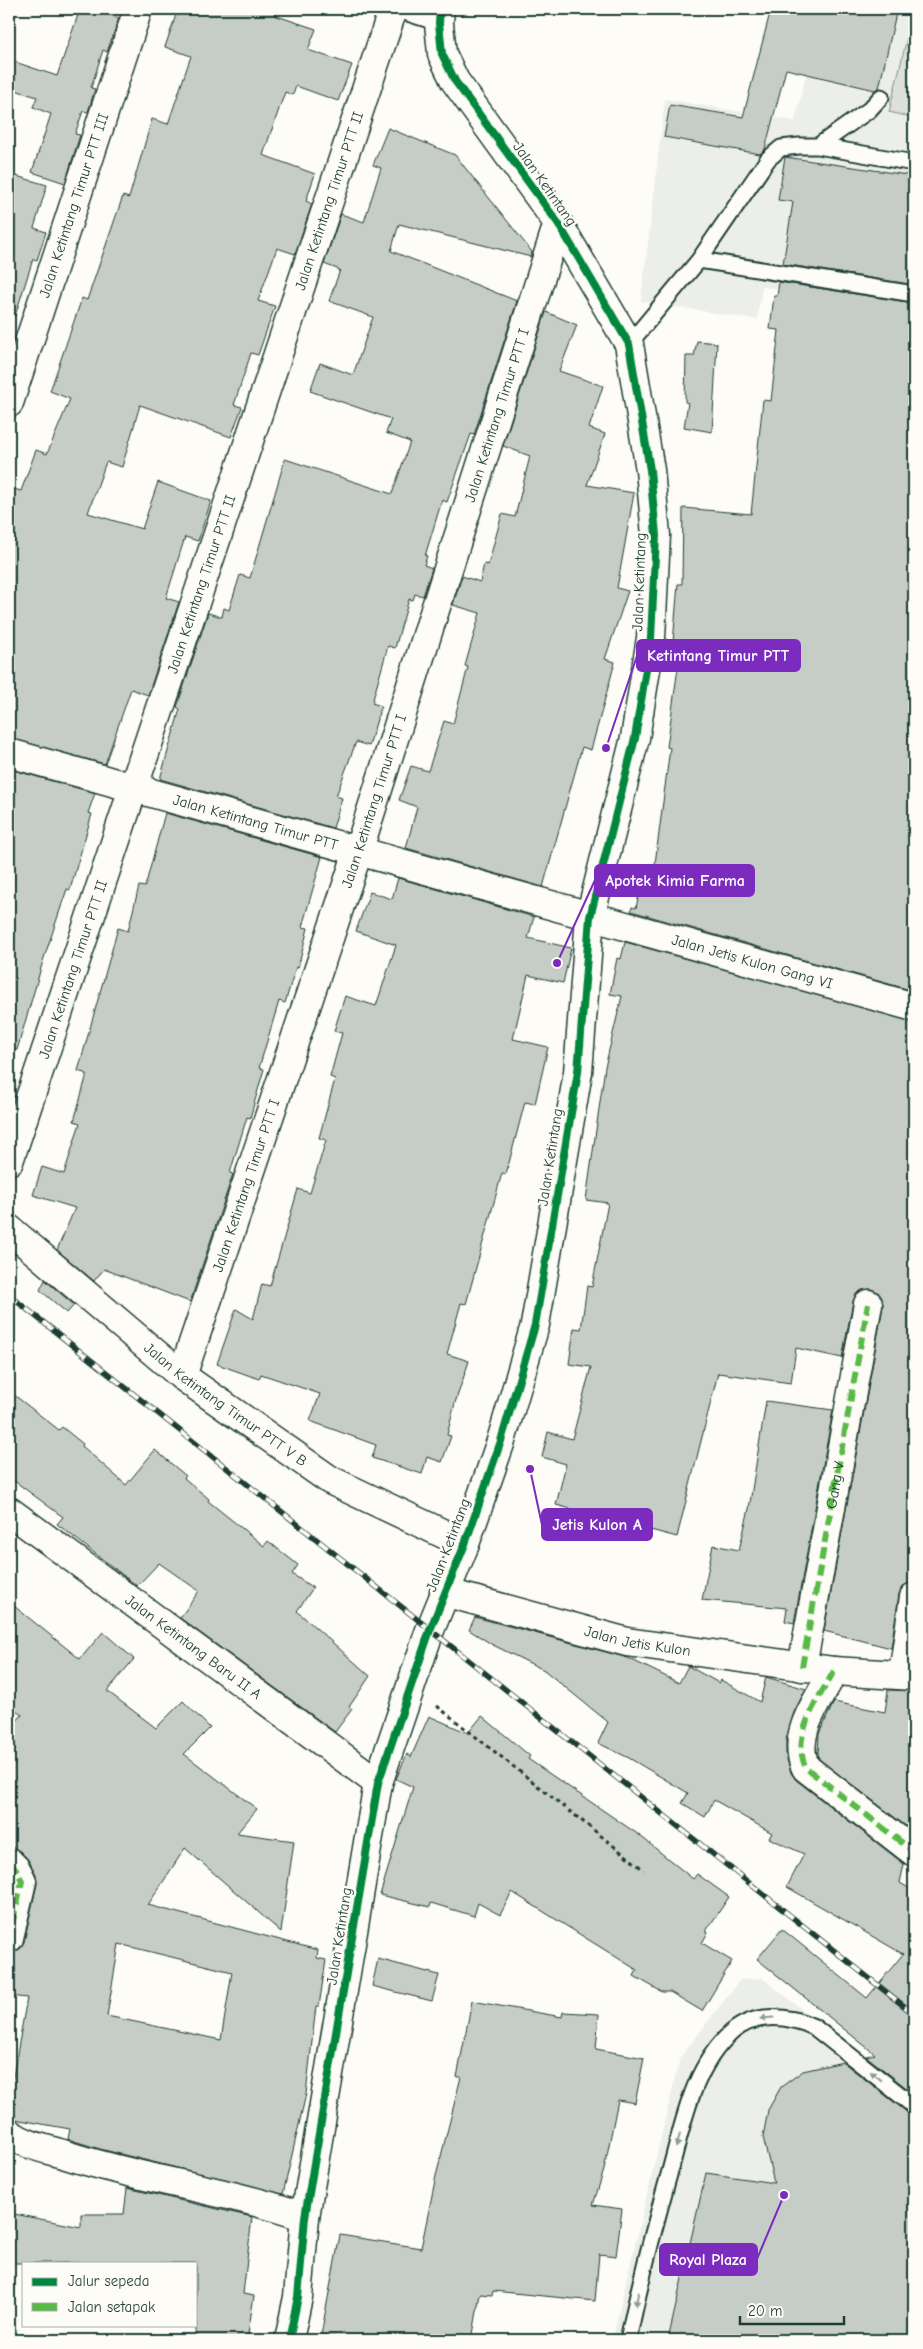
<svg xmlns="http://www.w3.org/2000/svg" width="923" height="2349" viewBox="0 0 923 2349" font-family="'Comic Neue',sans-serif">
<rect width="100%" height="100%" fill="#fdfcf7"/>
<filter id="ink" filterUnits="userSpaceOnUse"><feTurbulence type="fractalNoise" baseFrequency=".02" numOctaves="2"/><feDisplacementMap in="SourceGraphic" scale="10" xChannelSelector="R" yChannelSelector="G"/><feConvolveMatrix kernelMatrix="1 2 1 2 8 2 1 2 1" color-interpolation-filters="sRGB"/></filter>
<g filter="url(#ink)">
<path fill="#eceee9" d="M822,9h92v298l-152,-20 -5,33 -116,-19 24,-202 130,22z
M762,1978l152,119v243h-302l68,-282 60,-78z"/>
<path fill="#dde0db" stroke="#7e8e88" d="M914,9v109l-25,-6z"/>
<path fill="#c6cdc7" stroke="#1f3d34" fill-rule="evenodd" d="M80,9h29l-2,5 12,4 -12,34 -4,-2 -12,38 4,1 -7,23 -5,-1 -8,23 5,1 -15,48 -33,-11 19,-58 -18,-7 4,-10 -28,-9v-28l48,16z
M178,9h99l-3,6 42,14 -8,21 44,15 -14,36 -42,-15 -3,9 -8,-3 -22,63 52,19 -9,27 6,3 -17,50 -18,-6 -19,53 17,5 -17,49 -7,-2 -17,52 8,2 -11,30 -91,-32 -18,62 -16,-5 -18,51 54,16 16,-47 53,19 -13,40 -13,-4 -19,61 13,4 -31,93 -17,-6 -26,75 -96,-26v-231l5,-18 7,2 15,-41 11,4 23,-55 -20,-8 32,-93 5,2 36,-104 6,2 23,-79 16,5 23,-68 -26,-9z
M771,9h126l-18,79 -4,2 -89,-21 -21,80 -5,5 -96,-17 6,-32 73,12z
M388,128l67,27 77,97 -1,5 -132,-33 -8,27 126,50 -43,134 -3,-1 -24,68 -5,-2 -17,56h2l-3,9 8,3 -9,28 -8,-2 -2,6 -4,-1 -14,49 -7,-2 -16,57 9,3 -12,40 -13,-4 -20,54 6,2 -9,30 -173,-49 20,-70 -3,-2 31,-94 14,4 2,-9 5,2 11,-35 10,3 35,-119 107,35 18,-52 -24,-9 5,-14 -81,-28 10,-28 33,12 20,-58 -44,-16 11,-31 -16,-6 17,-50 23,8 17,-54 -8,-3z
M785,157l129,19v109l-131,-21 10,-62 -15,-2z
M9,174l38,11 -13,43 12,4 -9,28 -4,-1 -18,57 -6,-1z
M779,282l135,21v272l-3,42h3v374l-283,-80 1,-4 4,1 5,-24 11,3 18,-139 -3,-1 11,-80 -7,-1 7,-82h4l1,-76 68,6 12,-114 8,1 8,-71 -9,-1 4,-33h3z
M546,312l31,13 -18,46 44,15 -14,42 16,6 -18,51 47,8 -17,95 11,3 -23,68 10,3 -24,88 -9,-3 -39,140 -137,-39 11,-41 -18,-7 12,-34 17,5 16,-50 9,3 15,-57 -3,-1 15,-53 -27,-8 9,-29 18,6 4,-18 4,1 14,-51 13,3 15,-61 -27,-10z
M697,341l20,2 -5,89 -28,-5 4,-24 -3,-1 1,-46h8z
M9,769l86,24 -7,20 4,1 -17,58 -5,18 -3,-1 -24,72 -26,89 -8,-2z
M165,813l157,44 -20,70 6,1 -10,40 -2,-1 -11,36 -6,-2 -20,67 5,1 -14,49 -3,-1 -17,56 3,1 -43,128 -86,-33 -10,12 -37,-31 18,-42 -42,-13 9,-28 22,7 16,-51 -6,-2 13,-47 -9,-3 40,-143 10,3 11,-45 6,1z
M398,878l136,39 -6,21 43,10 -8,35 -35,-8 -15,64 35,8 -13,57 -10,-2 -19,72 -4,-1 -36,131 -5,-1 -14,51 22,7 -14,42 -8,32 4,1 -9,26 -15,-5 -5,17 -50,-16 4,-13 -66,-24 10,-27 -59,-20 -2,5 -42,-15 19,-55 17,10 9,-35 8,2 28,-97 12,4 16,-53 -7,-2 16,-59 -5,-2 12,-44 -8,-2 11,-35 31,10 20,-61 -40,-14 14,-39 22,7z
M625,942l289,80v560l-12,5 -3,7 -8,54 -67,-17 59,-324 -1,-9 -4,-6 -7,-3 -9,1 -6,4 -3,7 -11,57 -46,-10 -5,35 -73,-10 -41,164 -121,-32 10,-41 -24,-7 6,-25 24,7 19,-72 -22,-3 5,-36 7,1 6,-43 5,1 16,-84 -22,-3 19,-133 17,-71 -12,-2 7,-36 4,1z
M45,1280l29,25 -7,8 -27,-23z
M9,1391l50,39 3,-3 21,17 -1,2 44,39 29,-35 31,26 -2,2 25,21 -1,2 56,45 4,-5 30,24 -6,9 21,14 -16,23 73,65 -21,31 3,2 -17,23 -155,-114 19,-27 -40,-28 -22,23 -80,-62 6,-7 -54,-40z
M766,1401l67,9 -39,213 -9,-2 2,-13 -85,-8 11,-55 26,5 10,-41z
M9,1602l71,57 23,-27 31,27 -27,32 49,37 27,-27 27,27 -26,26 73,55 -20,24 57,8 -13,91 -96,-84 -37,57 170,45 -1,8 9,2 -7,46h-3l-10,88 -23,100 -183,-45 -32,-10 2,-10 -61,-11v-19l18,-101 -18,-2v-43l11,-4 4,-7 13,-58 -1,-10 -9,-16 -7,-7 -11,-4v-117l13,-15 -13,-11zM119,1944l113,28 -11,68 -114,-24z
M475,1617l153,41 51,25 9,-17 31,17 2,-3 39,22 6,-25 40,12 -12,23 -8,28v16l5,17 5,7 108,84 -4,19 14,8v203l-48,-38 9,-2 -118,-95 25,-30 85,69 36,-44 -116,-67 17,-33 -35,-16 3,-5 -58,-33 -9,17 -23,-14 6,-10 -59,-35 -31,-15 10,-21 -64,-52 -51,-25 -24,-15z
M888,1690l26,1v123l-3,16 -92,-71 -1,-6 1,-19 15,-32 51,10z
M429,1716l39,17 14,-17 48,40 -2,3 111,76 54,44 4,-5 32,23 -23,34 2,1 -6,11 30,18 -30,50 -32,-19h-8l-28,-16 3,-6 -125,-78 -12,23 -22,-12 -4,13 -43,-13 -1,4 -50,-12 33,-108 -17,-8 11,-25 4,3z
M378,1959l61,16 -7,26 -60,-15z
M472,2001l90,16 1,-5 36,2 -3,35 48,9 -9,45 -17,-3 -14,70 -11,35 29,4 -6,47 -17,-2 -4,47 -102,-10 -1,4 -12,-1 -8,46h-120l-31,-5 19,-100 81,13 15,-72 25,-99h-4z
M843,2062l65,51 6,2v225h-246l38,-167 68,10 -11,-46 5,-27 13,-23 22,-16z
M127,2188l125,29 -9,77 11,2 -7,44h-51v-77h-187v-50l72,14v-13h43z"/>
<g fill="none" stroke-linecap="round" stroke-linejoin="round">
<g stroke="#1f3d34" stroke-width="19">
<path id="service" d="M395,9l44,14
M818,146l51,-36 12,-13
M699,260l69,-101 13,-11 18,-2h19l96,17
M629,344l70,-84 215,34
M628,2340c12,-57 26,-113 42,-169 13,-47 23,-105 62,-139 24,-20 56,-17 82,-5l100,79"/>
</g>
<g stroke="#1f3d34" stroke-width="31">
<g id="minor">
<path id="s1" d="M9,403l129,-394"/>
<path id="s2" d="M9,753l905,254"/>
<path id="s3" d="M9,1161l384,-1152"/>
<path id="s4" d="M9,1229l173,147 148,104 135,64"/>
<path id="s5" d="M182,1376l176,-524 200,-629"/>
<path id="s6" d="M9,1511l369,272"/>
<path id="s7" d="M802,1667l66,-363"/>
<path d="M834,1671c-15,28 -44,64 -28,97l108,84"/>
<path d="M903,1674l11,-77"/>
<path d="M9,1862l7,7 6,12 -13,57"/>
<path d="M9,2133c15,12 38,16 57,22 78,25 161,35 239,62"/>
</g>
</g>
<g stroke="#1f3d34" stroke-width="31">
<g id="tertiary">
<path id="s8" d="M444,1592l183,50 207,29 80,5"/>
<path d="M289,2340l9,-43 7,-80 73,-434 52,-153 35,-86 36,-103 34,-116 43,-253 12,-155 45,-179 16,-100 5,-103 -6,-65 -21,-126 -71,-121 -103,-142 -13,-27 -3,-31 1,-14"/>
</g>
</g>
<path stroke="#1f3d34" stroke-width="3" stroke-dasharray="4 4" stroke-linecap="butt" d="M437,1706l207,164"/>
<use href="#service" stroke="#fdfcf7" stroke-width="15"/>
<use href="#minor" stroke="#fdfcf7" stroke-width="28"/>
<use href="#tertiary" stroke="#fdfcf7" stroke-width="28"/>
<g stroke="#1f3d34" stroke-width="5.5">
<path id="rail" d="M9,1295l905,719"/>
</g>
<use href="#rail" stroke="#fdfcf7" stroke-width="4" stroke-dasharray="11" stroke-linecap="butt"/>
<path stroke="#58b947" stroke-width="6" stroke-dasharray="12 6" stroke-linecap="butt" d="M802,1667l66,-363
M834,1671c-15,28 -44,64 -28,97l108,84
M9,1862l7,7 6,12 -13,57"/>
<g stroke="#fdfcf7" stroke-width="11">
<path id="cycleway" d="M289,2340l9,-43 7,-80 73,-434 52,-153 35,-86 36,-103 34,-116 43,-253 12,-155 45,-179 16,-100 5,-103 -6,-65 -21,-126 -71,-121 -103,-142 -13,-27 -3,-31 1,-14"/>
</g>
<use href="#cycleway" stroke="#00873e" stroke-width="8"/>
</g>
<defs><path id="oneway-solid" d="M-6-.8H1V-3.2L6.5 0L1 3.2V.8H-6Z" transform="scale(1.25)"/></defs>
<g fill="#8e9c96">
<use href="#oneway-solid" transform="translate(767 2018) rotate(174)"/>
<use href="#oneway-solid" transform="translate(876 2076) rotate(-142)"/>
<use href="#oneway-solid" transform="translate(678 2141) rotate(106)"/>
<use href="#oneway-solid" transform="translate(637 2299) rotate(102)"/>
</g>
</g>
<g text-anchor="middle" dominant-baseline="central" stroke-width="5" stroke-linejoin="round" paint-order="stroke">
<g font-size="15" fill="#1f3d34" stroke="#fdfcf7">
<text transform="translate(545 184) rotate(55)">Jalan Ketintang</text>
<text stroke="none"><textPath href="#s3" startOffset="1012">Jalan Ketintang Timur PTT II</textPath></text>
<text stroke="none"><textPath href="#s1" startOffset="208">Jalan Ketintang Timur PTT III</textPath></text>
<text stroke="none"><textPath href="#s5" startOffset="1011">Jalan Ketintang Timur PTT I</textPath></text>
<text transform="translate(639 582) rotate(-88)">Jalan Ketintang</text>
<text stroke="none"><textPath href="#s3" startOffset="608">Jalan Ketintang Timur PTT II</textPath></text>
<text stroke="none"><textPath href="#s5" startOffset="606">Jalan Ketintang Timur PTT I</textPath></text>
<text stroke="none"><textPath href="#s2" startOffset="256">Jalan Ketintang Timur PTT</textPath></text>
<text stroke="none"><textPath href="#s2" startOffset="772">Jalan Jetis Kulon Gang VI</textPath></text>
<text stroke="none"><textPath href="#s3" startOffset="202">Jalan Ketintang Timur PTT II</textPath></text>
<text transform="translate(550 1157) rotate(-81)">Jalan Ketintang</text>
<text stroke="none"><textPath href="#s5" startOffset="201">Jalan Ketintang Timur PTT I</textPath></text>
<text stroke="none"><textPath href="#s4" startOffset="279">Jalan Ketintang Timur PTT V B</textPath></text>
<text stroke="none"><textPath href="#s7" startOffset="185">Gang V</textPath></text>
<text transform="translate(448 1545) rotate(-69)">Jalan Ketintang</text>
<text stroke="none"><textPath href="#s8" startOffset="200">Jalan Jetis Kulon</textPath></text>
<text stroke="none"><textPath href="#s6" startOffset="229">Jalan Ketintang Baru II A</textPath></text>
<text transform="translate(339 1936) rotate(-81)">Jalan Ketintang</text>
</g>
</g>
<path fill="none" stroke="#7b2cbf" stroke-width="2" d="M606 748L637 656M557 963L595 880M530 1469L542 1525M784 2195L757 2259"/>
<g fill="#7b2cbf" stroke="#fdfcf7" stroke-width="2">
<circle cx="606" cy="748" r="5"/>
<circle cx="557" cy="963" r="5"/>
<circle cx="530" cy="1469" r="5"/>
<circle cx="784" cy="2195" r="5"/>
</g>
<g fill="#7b2cbf" stroke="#7b2cbf" stroke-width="2">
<rect x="637" y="640" width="163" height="31" rx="5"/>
<rect x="595" y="865" width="159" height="31" rx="5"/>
<rect x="542" y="1509" width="110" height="31" rx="5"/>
<rect x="660" y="2244" width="97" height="31" rx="5"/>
</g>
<g font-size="16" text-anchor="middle" font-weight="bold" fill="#fff">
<text x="718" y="661">Ketintang Timur PTT</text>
<text x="675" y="886">Apotek Kimia Farma</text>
<text x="597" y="1530">Jetis Kulon A</text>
<text x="708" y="2265">Royal Plaza</text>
</g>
<rect width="923" height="2349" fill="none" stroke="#fdfcf7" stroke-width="30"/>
<rect x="15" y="15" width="893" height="2319" fill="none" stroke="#1f3d34" stroke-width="2" filter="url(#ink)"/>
<rect x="22" y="2262" width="175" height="65" fill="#fdfcf7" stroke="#a4b0a9"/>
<rect x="32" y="2278" width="25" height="8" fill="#00873e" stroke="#a4b0a9"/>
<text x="68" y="2286" font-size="15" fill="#1f3d34">Jalur sepeda</text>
<rect x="32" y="2303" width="25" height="8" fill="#58b947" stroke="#a4b0a9"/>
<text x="68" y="2312" font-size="15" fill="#1f3d34">Jalan setapak</text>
<path d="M740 2316v8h104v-8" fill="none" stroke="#1f3d34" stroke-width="2.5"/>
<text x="748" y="2316" font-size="15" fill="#1f3d34" stroke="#fdfcf7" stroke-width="4" paint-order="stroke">20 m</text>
</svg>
